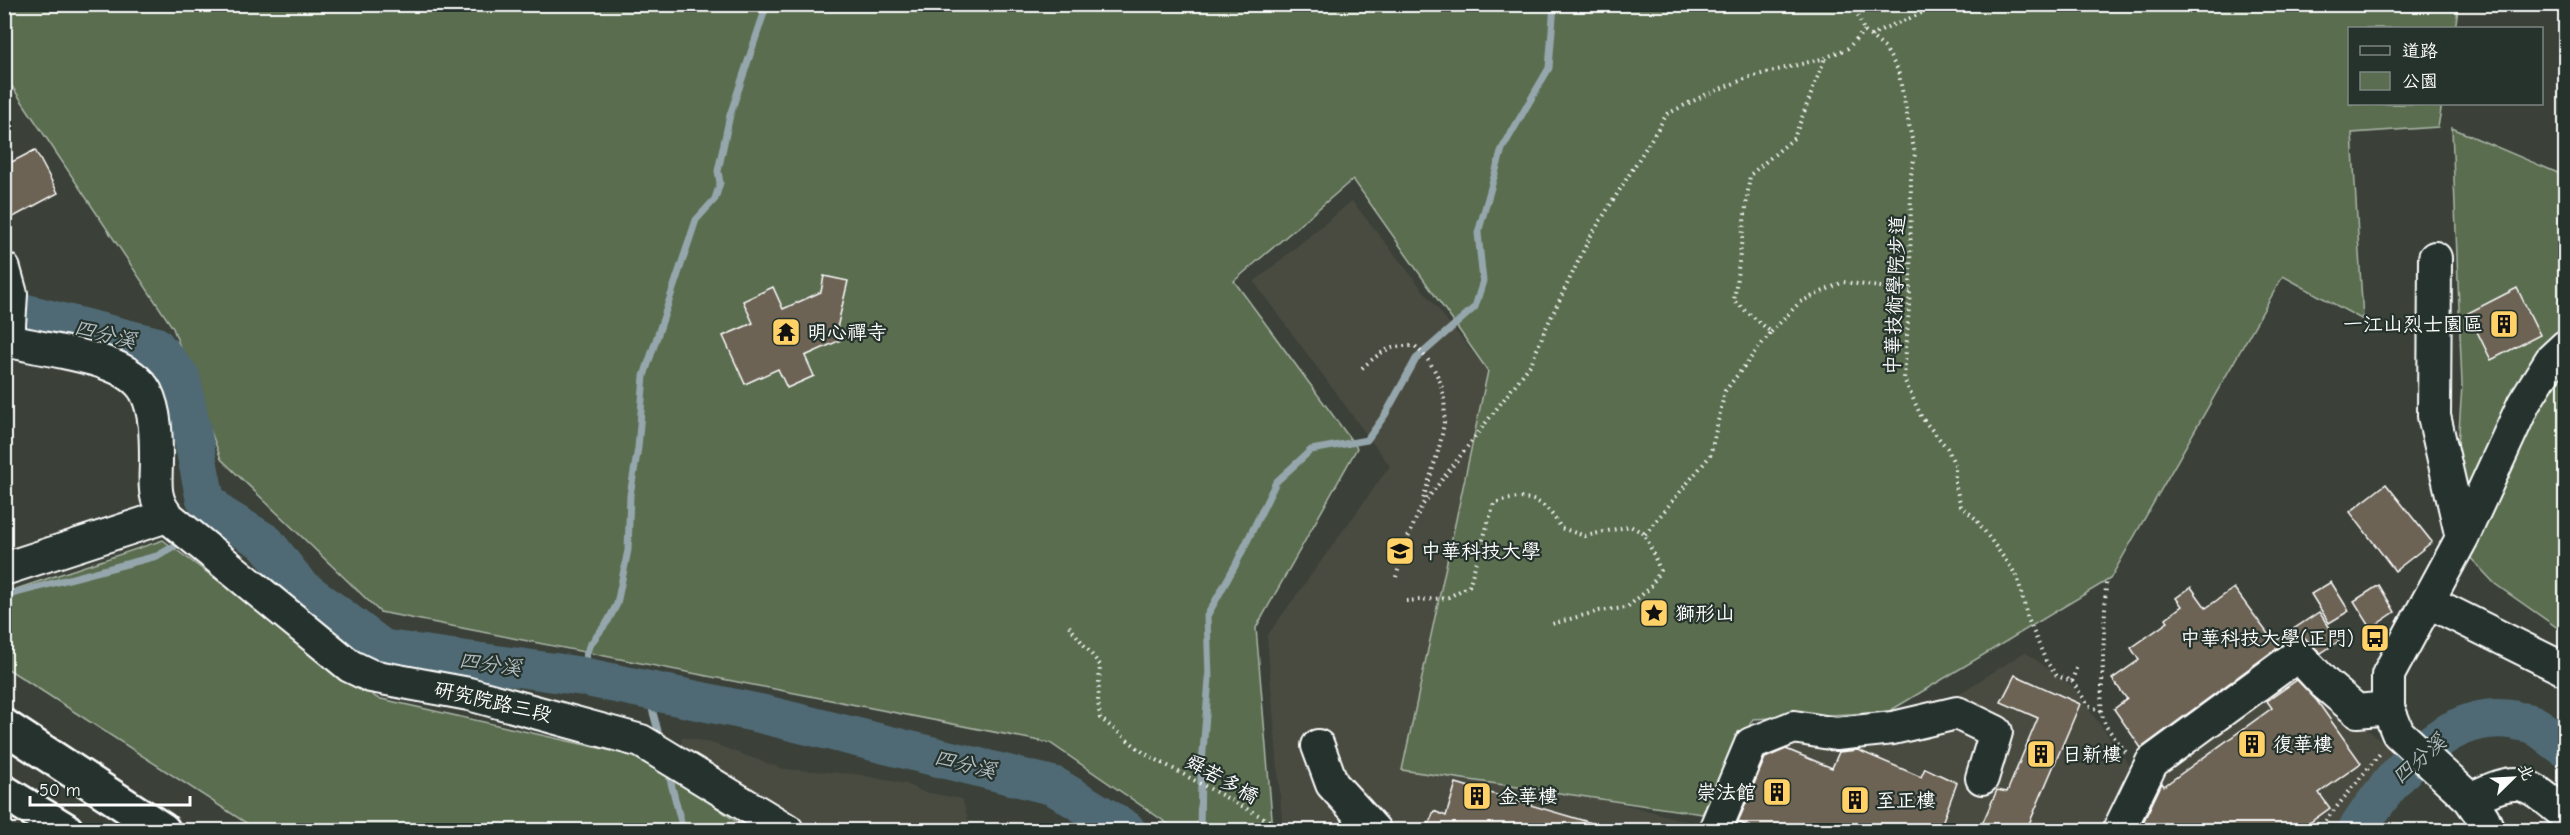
<svg xmlns="http://www.w3.org/2000/svg" width="2570" height="835" viewBox="0 0 2570 835" font-family="'Comic Neue','LXGW WenKai TC',sans-serif">
<rect width="100%" height="100%" fill="#3b4139"/>
<filter id="ink" filterUnits="userSpaceOnUse"><feTurbulence type="fractalNoise" baseFrequency=".0167" numOctaves="2"/><feDisplacementMap in="SourceGraphic" scale="12" xChannelSelector="R" yChannelSelector="G"/><feConvolveMatrix kernelMatrix="1 2 1 2 8 2 1 2 1" color-interpolation-filters="sRGB"/></filter>
<g filter="url(#ink)">
<path fill="#4a4b41" d="M1352,201l148,186 -64,366 264,72 55,-101 47,-4h81l60,-16 82,-52 48,35 69,96 156,-116 98,88 -64,75h-1049l-16,-194 123,-170 -136,-184z
M682,737l32,7 69,25 73,5 50,10 17,8 39,7 9,31h-151l-34,-16 -106,-64z"/>
<path fill="#5a6d50" stroke="#acb6a8" stroke-width="1.5" d="M4,5h2455l-4,23h-105v76h92l-4,23 -86,6 11,187 -80,-44 -173,303 -222,133 -135,7 -51,95 -300,-44 86,-399 -135,-192 -119,102 123,167 -101,180 17,202h-96l-127,-87 -670,-131 -159,-153 -48,-131 -168,-252z
M2452,128l113,48v457l-70,-49 -43,-46 10,-153z
M163,540l214,158 271,61 100,71h-491l-252,-163 -1,-74z"/>
<g fill="none" stroke-linecap="round" stroke-linejoin="round">
<path stroke="#95a6ac" stroke-width="7" d="M210,519l9,-5
M4,596l153,-40 19,-11
M580,676l9,-30 19,-25 9,-17 11,-54 2,-55 8,-47 6,-72 52,-156 19,-21 5,-16 -2,-12 12,-56 37,-111
M647,690l11,41
M670,779l13,51
M1200,830l1,-55 8,-96 -2,-63 29,-52 40,-82 35,-32 56,-10 18,-25 31,-56 59,-52 8,-26 -5,-48 24,-84 47,-81 5,-64"/>
<path stroke="#4f6a74" stroke-width="39" d="M4,308l151,38 26,32 24,120 14,16 47,29 33,43 84,63 197,27 182,38 292,72 72,44
M2357,830c33,-51 88,-122 157,-110 5,2 12,2 18,4 11,5 23,17 34,24"/>
</g>
<path fill="#6c6355" stroke="#fff" stroke-width="1.5" d="M35,150l23,43 -54,29v-56z
M824,276l24,5 -11,47 6,11 -38,17 9,20 -27,12 -9,-19 -33,15 -22,-48 30,-13 -10,-22 30,-14 10,22 38,-17z
M2517,288l23,47 -49,25 -23,-47z
M2386,484l46,58 -37,29 -45,-59z
M2331,582l18,29 -20,12 -18,-29z
M2379,585l16,27 -24,16 -17,-27z
M2191,587l15,21 28,-20 40,54 45,-30 20,29 -18,12 -17,-15 -8,-1 -8,3 -147,108 -27,-39 13,-10 -15,-20 27,-19 -8,-12 37,-26 -2,-4 16,-12 -6,-8z
M2015,675l65,29 -54,127h-47l18,-41 10,2 31,-74 -37,-16z
M2297,680l20,21 44,62 -42,30 11,15 -22,16 5,7h-174l23,-48 2,3 108,-78 -5,-7z
M1786,749l46,19 7,-16 19,-2 63,27 4,-9 32,15 -18,48h-179l-22,-9 27,-64z
M1456,783l146,43 -1,5h-175l8,-20 12,5z"/>
<g fill="none" stroke-linecap="round" stroke-linejoin="round">
<g stroke="#fff" stroke-width="36">
<path id="minor" d="M2435,258l-1,158 28,122
M4,269l7,25 -3,46
M4,339c39,13 122,15 142,53 10,20 10,46 10,68 0,21 -4,38 11,56l183,150 21,10 98,18 172,47 146,89
M4,569l163,-53
M2429,602l137,68
M1318,746l14,38 42,46
M2470,799c51,-24 53,-20 96,16
M1715,830l36,-86 43,-17 42,7 57,-6 64,-15 39,19 -14,46
M2119,830l33,-68 146,-107 26,28 33,28 31,-3
M2488,830l-5,-12 -13,-19 -72,-66 -10,-25v-33l74,-137 62,-135 27,-43 15,-14"/>
</g>
<g stroke="#fff" stroke-width="38">
<path id="highway" d="M4,726l159,104
M4,792l62,38"/>
</g>
<path stroke="#fff" stroke-width="4" stroke-dasharray="1.5 4.5" stroke-linecap="butt" d="M1854,4l10,27 21,17 13,22 17,84 -4,21 -1,116 -6,88 18,39 25,30 8,17v19l6,22 14,12 42,58 11,43 18,42 11,15 15,5 16,24 13,6 4,14 23,30
M1871,36c20,-14 45,-16 64,-32
M1771,332l29,-30 43,-20 67,9
M1362,368c20,-17 27,-23 53,-22 52,48 23,101 7,157
M1645,534l65,-78 15,-65 46,-59 -37,-31 16,-126 44,-37 31,-80
M1396,577l11,-37 14,-33 110,-143 13,-32 45,-93 78,-125 40,-20 43,-17 75,-19 23,-10 16,-17
M1406,601l41,-3 22,-12 25,-83c34,-10 49,-6 67,25l24,8 45,-10 15,8 15,36 -10,18 -24,20 -27,3 -47,13
M1069,626l31,39 -2,36 2,17 44,35 142,77
M2072,681l5,-15
M2101,711l5,-128
M2318,830l64,-79"/>
<use href="#minor" stroke="#26332d" stroke-width="32"/>
<use href="#highway" stroke="#26332d" stroke-width="33"/>
</g>
</g>
<defs>
<g id="building-square" transform="scale(1.5)"><rect x="-9" y="-9" width="18" height="18" rx="4" fill="#ffd166" stroke="#26332d"/><path d="M-4-6H4V6H1V3H-1V6H-4ZM-2.5-4.3h1.7v1.8h-1.7ZM.8-4.3h1.7v1.8H.8ZM-2.5-1h1.7V.8h-1.7ZM.8-1h1.7V.8H.8Z" fill="#111"/></g>
<g id="temple-square" transform="scale(1.5)"><rect x="-9" y="-9" width="18" height="18" rx="4" fill="#ffd166" stroke="#26332d"/><path d="M0-6L5-2H3V0L6.5 2.5H4V6H1.5V3h-3V6H-4V2.5H-6.5L-3 0V-2H-5Z" fill="#111"/></g>
<g id="university-square" transform="scale(1.5)"><rect x="-9" y="-9" width="18" height="18" rx="4" fill="#ffd166" stroke="#26332d"/><path d="M0-5L7-2L0 1L-7-2ZM-4 1L0 2.5L4 1V4Q0 6-4 4Z" fill="#111"/></g>
<g id="sight-square" transform="scale(1.5)"><rect x="-9" y="-9" width="18" height="18" rx="4" fill="#ffd166" stroke="#26332d"/><path d="M0-6L1.8-2.2L6-1.7L2.9 1.2L3.7 5.4L0 3.3L-3.7 5.4L-2.9 1.2L-6-1.7L-1.8-2.2Z" fill="#111"/></g>
<g id="bus-square" transform="scale(1.5)"><rect x="-9" y="-9" width="18" height="18" rx="4" fill="#ffd166" stroke="#26332d"/><path d="M-5-6H5V4H4V6H2V4H-2V6H-4V4H-5ZM-3.5-4V0h7V-4ZM-3.5 1.2v1.5H-2V1.2ZM2 1.2v1.5H3.5V1.2Z" fill="#111"/></g>
</defs>
<g fill-rule="evenodd">
<use href="#building-square" x="2504" y="324"/>
<use href="#temple-square" x="786" y="332"/>
<use href="#university-square" x="1400" y="551"/>
<use href="#sight-square" x="1654" y="613"/>
<use href="#bus-square" x="2375" y="638"/>
<use href="#building-square" x="2252" y="744"/>
<use href="#building-square" x="2041" y="754"/>
<use href="#building-square" x="1777" y="792"/>
<use href="#building-square" x="1477" y="796"/>
<use href="#building-square" x="1855" y="800"/>
</g>
<g text-anchor="middle" dominant-baseline="central" stroke-width="4.5" stroke-linejoin="round" paint-order="stroke">
<g font-size="20" fill="#fff" stroke="#26332d">
<text transform="translate(1895 295) rotate(-88)">中華技術學院步道</text>
<text transform="translate(493 702) rotate(13)">研究院路三段</text>
<text transform="translate(1222 779) rotate(29)">舜若多橋</text>
</g>
<g font-size="20" fill="#fff" stroke="#26332d" text-anchor="start">
<text x="2483" y="324" text-anchor="end">一江山烈士園區</text>
<text x="807" y="332">明心禪寺</text>
<text x="1421" y="551">中華科技大學</text>
<text x="1675" y="613">獅形山</text>
<text x="2354" y="638" text-anchor="end">中華科技大學(正門)</text>
<text x="2273" y="744">復華樓</text>
<text x="2062" y="754">日新樓</text>
<text x="1756" y="792" text-anchor="end">崇法館</text>
<text x="1498" y="796">金華樓</text>
<text x="1876" y="800">至正樓</text>
</g>
<g font-size="21" font-style="italic" fill="#b0bcc0" stroke="#26332d">
<text transform="translate(105 334) rotate(14)">四分溪</text>
<text transform="translate(490 664) rotate(8)">四分溪</text>
<text transform="translate(2419 759) rotate(-41)">四分溪</text>
<text transform="translate(965 764) rotate(14)">四分溪</text>
</g>
</g>
<rect width="2570" height="835" fill="none" stroke="#26332d" stroke-width="24"/>
<rect x="12" y="12" width="2546" height="811" fill="none" stroke="#fff" stroke-width="2" filter="url(#ink)"/>
<rect x="2348" y="27" width="195" height="78" fill="#26332d" stroke="#7d8581" stroke-width="1.5"/>
<rect x="2360" y="46" width="30" height="9" fill="#26332d" stroke="#7d8581" stroke-width="1.5"/>
<text x="2402" y="57" font-size="18" fill="#ffffff">道路</text>
<rect x="2360" y="72" width="30" height="18" fill="#5a6d50" stroke="#7d8581" stroke-width="1.5"/>
<text x="2402" y="87" font-size="18" fill="#ffffff">公園</text>
<g transform="translate(2513 778) rotate(66)" stroke="#26332d" stroke-width="4.5" paint-order="stroke">
<path d="M0-4.5L10 22L0 15L-10 22Z" fill="#ffffff"/>
<text y="-9" font-size="16" font-weight="bold" text-anchor="middle" fill="#ffffff">北</text>
</g>
<path d="M30 796v9h160v-9" fill="none" stroke="#ffffff" stroke-width="3"/>
<text x="39" y="796" font-size="18" fill="#ffffff" stroke="#26332d" stroke-width="4.5" paint-order="stroke">50 m</text>
</svg>
